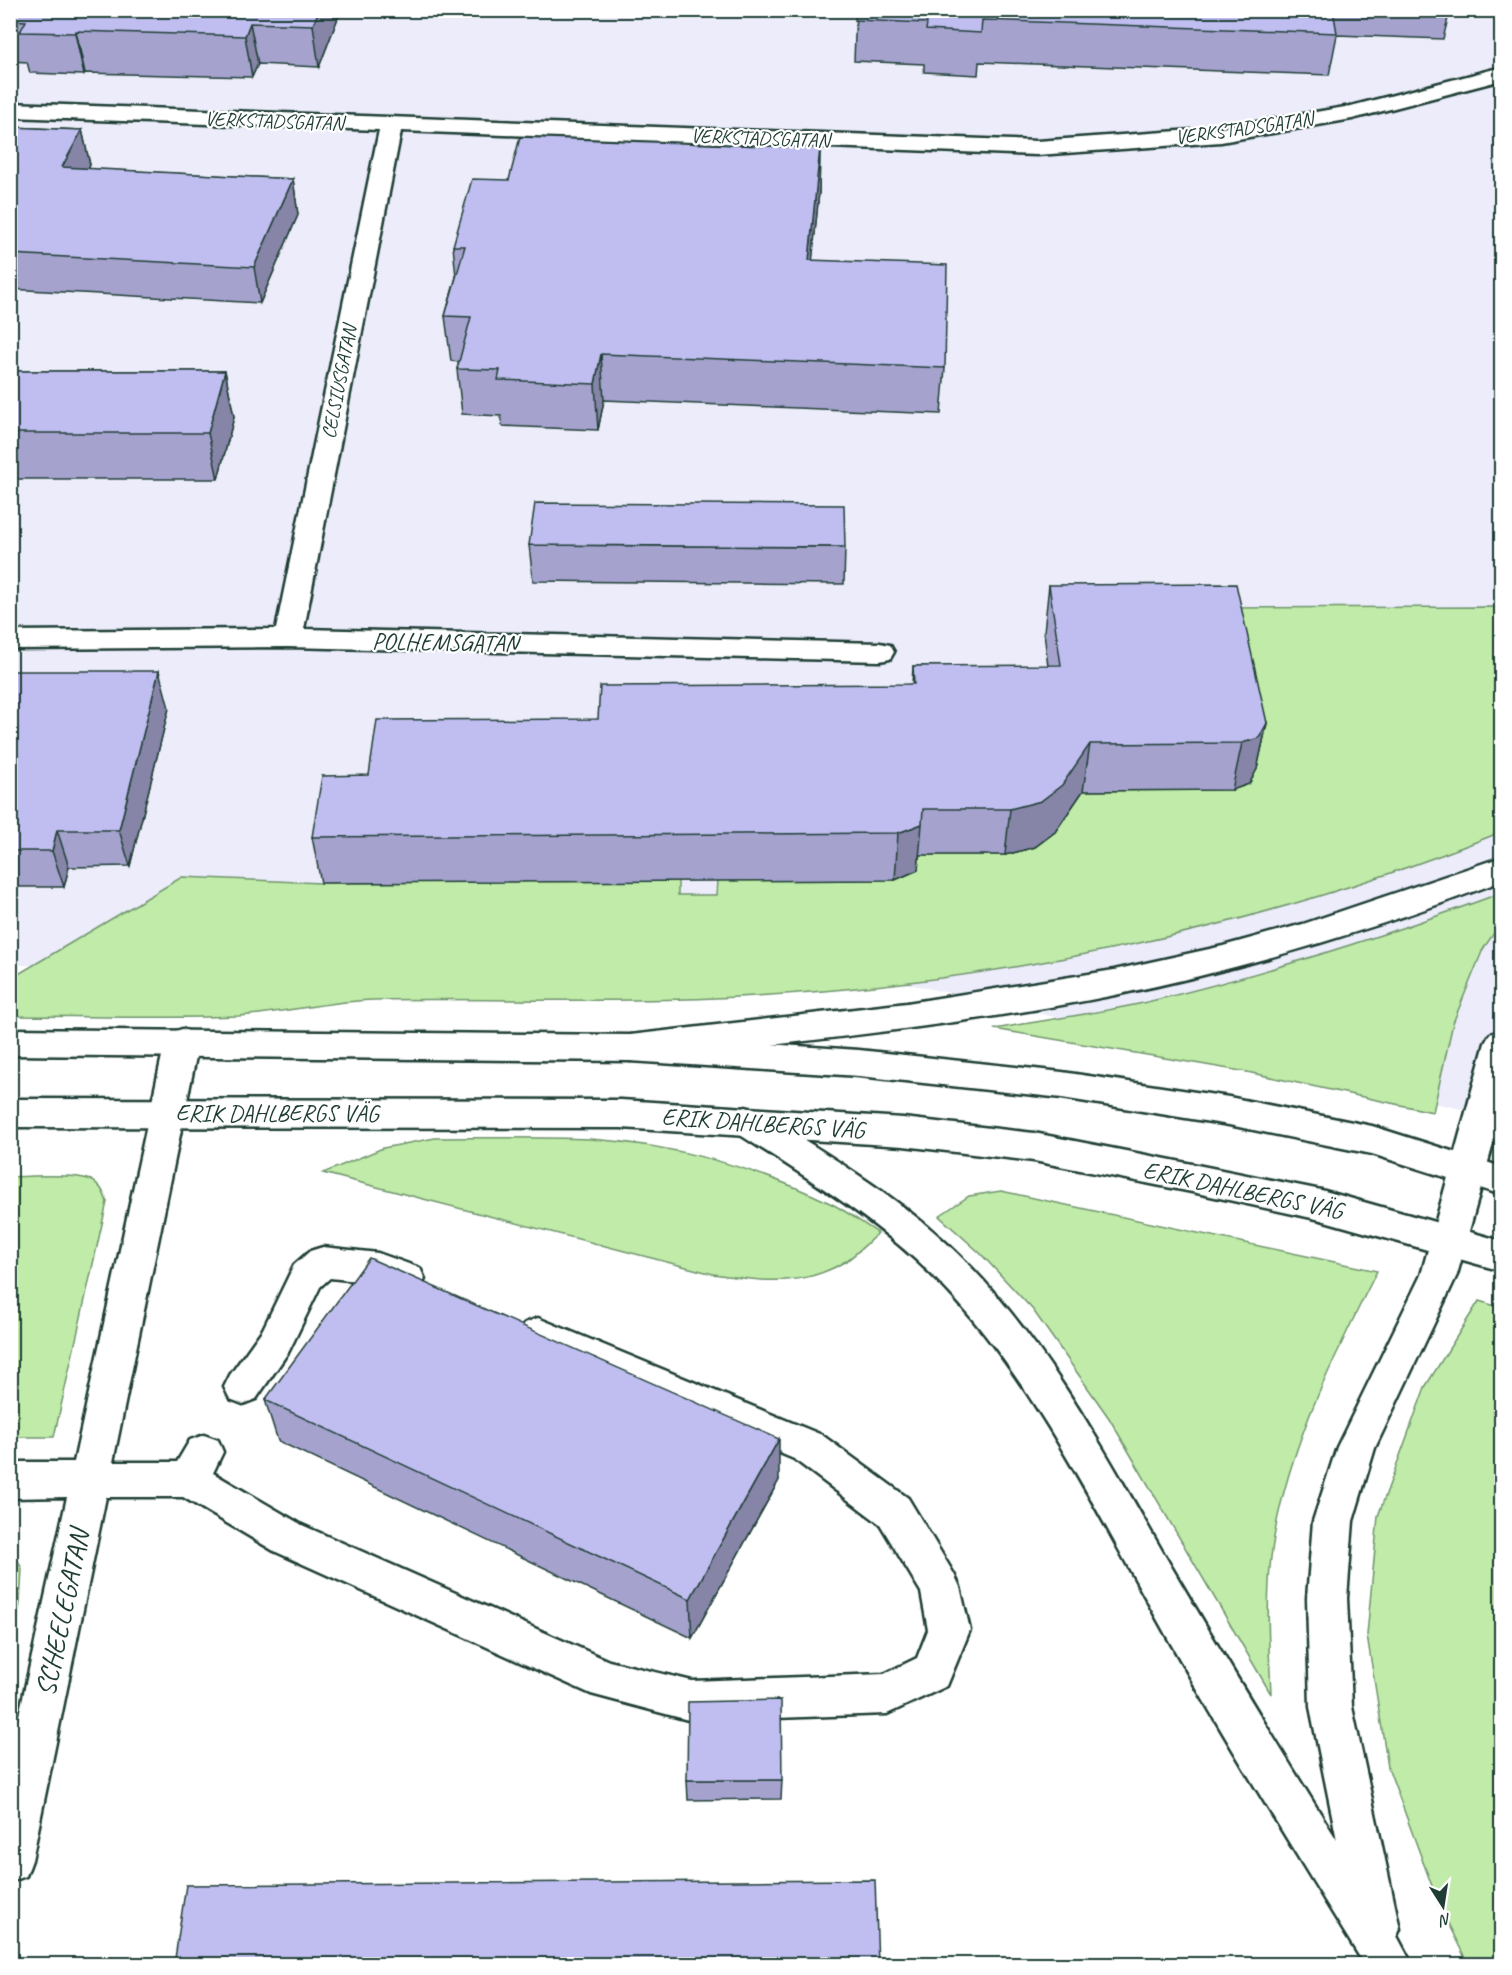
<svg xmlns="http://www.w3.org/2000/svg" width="1512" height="1975" viewBox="0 0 1512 1975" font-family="Caveat,sans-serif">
<rect width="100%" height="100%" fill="#fff"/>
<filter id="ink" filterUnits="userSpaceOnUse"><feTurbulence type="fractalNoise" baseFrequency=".0167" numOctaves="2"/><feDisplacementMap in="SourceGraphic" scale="12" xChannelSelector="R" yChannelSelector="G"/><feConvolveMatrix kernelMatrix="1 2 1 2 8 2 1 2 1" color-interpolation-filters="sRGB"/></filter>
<g filter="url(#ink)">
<path fill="#ececfa" d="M11,11h1490v1107l-663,-150 -827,-3z"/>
<path fill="#c0eba8" stroke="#70946e" stroke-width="1.5" d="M1501,607v225c-236,95 -492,149 -746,164 -127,8 -254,2 -381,4 -45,1 -90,13 -135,16 -76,3 -153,0 -228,0l-1,-37 172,-102 139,6 357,-3v15h39l1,-15h177l23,-10 1,-15h86l30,-8 32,-56 165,-1 -11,-182z
M1501,893v30l-18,26 -30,74 -20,89 -186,-40 -253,-43c49,-9 100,-15 149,-26 122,-29 241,-67 358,-110z
M435,1138c52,0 104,-1 155,1 82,5 168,29 242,65 16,8 31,20 46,29 -10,9 -21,21 -32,28 -43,27 -85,20 -133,13l-390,-101 60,-25z
M10,1177c19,-1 66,-4 81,3 10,5 13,13 16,22l-53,235h-43z
M1001,1191l376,80c-45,90 -93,184 -106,286 -5,45 -2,91 0,137l-162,-276 -76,-108 -53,-57 -41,-37 30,-20z
M1479,1301l23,7 -1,656h-33l-29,-59 -51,-138 -21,-132 11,-119 47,-129z
M11,1546l11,23 -2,35 -9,42z"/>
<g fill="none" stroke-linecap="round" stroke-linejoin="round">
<g stroke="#1f3d34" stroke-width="5">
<path id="minor" d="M1502,67v13l-150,39 -131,23 -184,13 -636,-24 -97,498 576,14 10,2 4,7 -4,7 -10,2 -592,-14 -278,2v-18l266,-2 103,-499 -369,-13v-14l1027,38 184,-13 130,-22z
M182,1029l12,4 5,9 -86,420h64l13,-22 14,-5 14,5 5,12 -10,21 89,52 307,136 83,20 192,-7 33,-16 11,-28 -7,-38 -41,-68 -86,-65 -269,-114 -6,-11 6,-11 13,-5 284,117 86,63 46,76 6,13 10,43 -23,56 -60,28 -195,7 -101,-27 -317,-143 -91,-54h-77l-74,363 -6,16 -16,6v-126l57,-259 -57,1v-36h64l91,-420 5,-9z
M323,1247l55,6 42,15 5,11 -5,11 -13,4 -31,-11 -46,-5 -10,9 -31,64 -33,48 -13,5 -13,-5 -6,-12 6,-12 33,-46 31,-64 16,-14z"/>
</g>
<g stroke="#1f3d34" stroke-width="5">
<path id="major" d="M10,1029l620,6 229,15 203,22 167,25 143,29 130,41v28l-130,-41 -143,-29 -167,-27 -203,-22 -229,-15 -620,-6z
M10,1099l611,1 282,18 131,15 158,31 129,26 181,51v30l-181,-51 -129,-28 -158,-31 -131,-15 -282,-18 -611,-1z"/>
</g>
<g stroke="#1f3d34" stroke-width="5">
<path id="highway" d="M1502,857v24c-126,48 -255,87 -387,114 -160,32 -323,47 -485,66l-12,-4 -5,-9 5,-9 12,-4 277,-32 207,-33 109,-24 80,-22z
M1502,1030v81l-45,164 -82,173 -22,73 -6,77 5,109 48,222 -3,7 15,28h-48c-67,-109 -135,-217 -198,-329 -65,-115 -131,-253 -223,-349 -60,-63 -137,-109 -209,-155l-5,-10 5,-10 12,-4 12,4c73,46 151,91 211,154 81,84 138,190 196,291 56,96 113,190 172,284l-27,-133 -3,-109 6,-77 24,-74 84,-172 64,-232 5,-9z"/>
</g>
<use href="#minor" fill="#fff" fill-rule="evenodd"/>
<use href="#major" fill="#fff" fill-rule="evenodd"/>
<use href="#highway" fill="#fff" fill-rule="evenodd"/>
</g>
<path fill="#a5a3ce" stroke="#1f3d34" stroke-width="1.5" d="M10,10h331l-22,57 -61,-3 -6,13 -167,-4 -1,2 -54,-2 -3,-11 -17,-1z
M856,10h594l-7,29 -106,-4 -8,40 -350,-13 -1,13 -54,-3v-8l-70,-3z
M10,127l72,3 8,35 -2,4 205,10 5,36 -38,88 -250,-14z
M820,148l-1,44 -7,68 133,108 -4,46 -337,-14 -6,30 -96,-4 -1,-10 -39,-2 -5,-45 2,-7 -8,-1 -6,-45 11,-39 -3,-31 56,-66z
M10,371h215l9,46 -16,62h-208z
M529,545l316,2 -1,37 -311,-3z
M1049,585l218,138 -10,46 -8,15 -17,6 -149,1 -28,41 -20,15 -30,8h-86l-1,15 -23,10 -574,3 -9,-46 57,-62 229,-56 314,-35 1,-18h135l-4,-34z
M10,671l159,37 -39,158 -61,1 -5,20h-54z
M265,1400l514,80 -87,158 -414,-197z
M687,1780h95l-1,19 -93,1z"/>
<path fill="#8685a8" stroke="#1f3d34" stroke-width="1.5" d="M319,10h22l-22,57 -6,-42z
M250,23l8,41 -6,13 -7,-41z
M76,31l9,42 -1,2 -9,-42z
M82,130l8,35 -19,37 -9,-35z
M820,148l-1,44 -11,113 1,-45z
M293,179l5,36 -38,88 -6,-36z
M601,354l3,46 -6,30 -3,-46z
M225,371l9,46 -16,62 -10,-46z
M159,671l10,37 -39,158 -11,-36z
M1267,723l-10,46 -8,15 -17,6 10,-47z
M1090,744l-7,47 -28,41 -20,15 -30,8 5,-46z
M922,824l-4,46 -23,10 3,-47z
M57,830l12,37 -5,20 -12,-36z
M779,1439v41l-87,158 -2,-39z"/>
<path fill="#c0bef0" stroke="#1f3d34" stroke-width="1.5" d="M10,10h309l-6,15 -63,-2 -5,13 -169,-5 -1,2 -55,-1 6,-11 -16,-1z
M856,10h477l4,23 -355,-13 -1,13 -55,-3 1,-7 -72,-3z
M10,127l72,3 -20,37 231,12 -39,88 -244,-13z
M520,137l300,11 -11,112 138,5 -2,103 -344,-14 -6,30 -97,-4 2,-10 -43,-1 14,-52 -26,-1 20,-70h-12l19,-67 37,1z
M10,371h215l-17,62h-198z
M535,503l309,2 1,42 -316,-2z
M1236,584l31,139 -8,15 -17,5 -152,1 -28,41 -21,16 -31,8h-87l-1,15 -24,9 -586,4 10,-61 47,-1 8,-55 221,-1 2,-33 314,-2 -1,-18 148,-1 -12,-80z
M10,671h149l-40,159h-62l-5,21h-42z
M369,1258l410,181 -89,160 -425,-199z
M781,1700l1,80h-95l1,-78z
M875,1880l3,85h-704l12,-80z"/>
</g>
<g text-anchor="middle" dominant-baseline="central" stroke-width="4.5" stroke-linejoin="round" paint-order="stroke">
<g font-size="20" fill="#1f3d34" stroke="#fff">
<text transform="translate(274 121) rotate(2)">VERKSTADSGATAN</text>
<text transform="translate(1244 128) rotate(-8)">VERKSTADSGATAN</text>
<text transform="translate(760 138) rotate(2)">VERKSTADSGATAN</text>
<text transform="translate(339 382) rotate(-79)">CELSIUSGATAN</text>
</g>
<g font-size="24" fill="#1f3d34" stroke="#fff">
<text transform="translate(445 642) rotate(1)">POLHEMSGATAN</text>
<text x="277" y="1113">ERIK DAHLBERGS VÄG</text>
<text transform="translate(763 1123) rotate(4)">ERIK DAHLBERGS VÄG</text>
<text transform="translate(1243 1190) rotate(12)">ERIK DAHLBERGS VÄG</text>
</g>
<g font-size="28" fill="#1f3d34" stroke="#fff">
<text transform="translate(62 1613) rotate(-78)">SCHEELEGATAN</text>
</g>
</g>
<rect width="1512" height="1975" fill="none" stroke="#fff" stroke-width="36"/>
<rect x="18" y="18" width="1476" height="1939" fill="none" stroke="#1f3d34" stroke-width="2" filter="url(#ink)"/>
<g transform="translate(1443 1906) rotate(168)" stroke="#ffffff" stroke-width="4.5" paint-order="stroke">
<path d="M0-4.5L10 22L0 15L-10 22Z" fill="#1f3d34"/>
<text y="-9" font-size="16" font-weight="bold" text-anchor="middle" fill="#1f3d34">N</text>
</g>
</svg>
